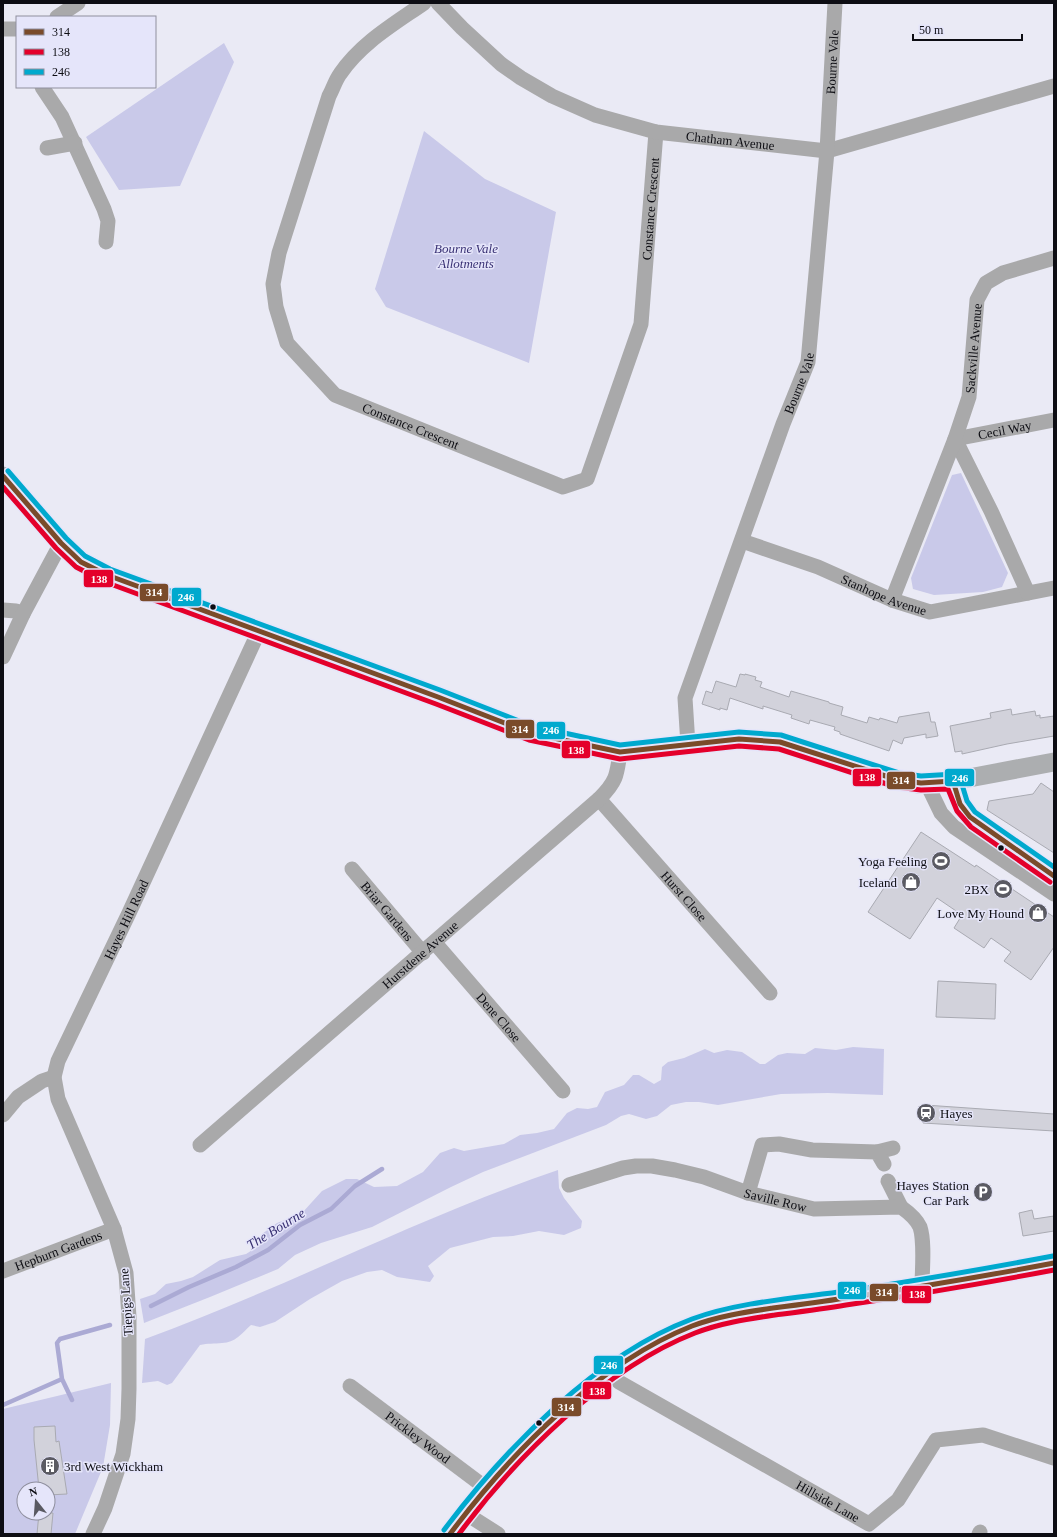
<svg xmlns="http://www.w3.org/2000/svg" width="1057" height="1537" viewBox="0 0 1057 1537" font-family="'Times New Roman',serif">
<rect width="100%" height="100%" fill="#eaeaf5"/>
<path fill="#c9c9e9" fill-rule="evenodd" d="M224,43l10,19 -54,124 -61,4 -33,-53z
M424,131l61,48 71,33 -27,151 -143,-56 -11,-18z
M961,473l47,100 -6,14 -19,5 -49,3 -21,-6 -2,-11 41,-103z
M853,1047l31,2 -1,46 -55,-2 -47,1 -63,11 -19,-3h-13l-15,3 -14,11 -11,3 -17,-5 -8,2 -15,9 -123,47 -32,15 -79,40 -51,16 -26,12 -17,14 -68,28 -66,26 -4,-24 15,-5 11,-10 15,-3 12,-4 27,-17 26,-6 11,-7 5,-13 15,-11 25,-10 20,-22 24,-12h11l17,8 23,-1 26,-14 17,-19 14,-5 10,3 40,-7 16,-9 17,-2 17,-4 13,-16 10,-5 11,1 9,-2 8,-15 19,-7 9,-10h6l15,9 7,-4 1,-13 6,-5 16,-4 21,-9 9,4 13,-3 15,2 18,12h5l13,-9 9,-2 18,1 10,-6 21,2z
M558,1170l1,18 5,10 18,23 -1,7 -17,7 -25,-4 -26,5 -20,1 -43,11 -22,18 6,10 -4,6 -33,-5 -15,-7 -15,2 -25,9 -32,18 -35,23 -15,5 -9,-2c-9,8 -16,18 -29,18 -8,1 -14,0 -22,2l-28,38 -5,2 -9,-4 -16,2 3,-44c140,-51 272,-121 413,-169z
M111,1383l-1,42 -7,42 -28,67h-72v-125zM24,1489h24v24h-24z"/>
<g fill="none" stroke-linecap="round" stroke-linejoin="round">
<path stroke="#abaad4" stroke-width="4.5" d="M151,1306l38,-19 47,-20 32,-17 32,-25 31,-16 24,-23 27,-17
M72,1400l-10,-21 -5,-36 3,-4 50,-14
M3,1405l59,-26"/>
</g>
<path fill="#d2d2db" stroke="#a9aab2" d="M740,674l5,1v-1l11,3 -1,3 7,2 -2,5 29,10 2,-6 38,11v1l14,4 -2,8 26,8 2,-6 10,3 1,-2 17,5 2,-6 30,-5 2,10h4l3,14 -12,2v-4l-22,4 -2,6 -9,-4 -4,11 -49,-17v-2l-6,-2 1,-3 -25,-7 -1,4 -18,-6 1,-3 -29,-9v3l-33,-11 -3,12 -7,-2v2l-18,-6 4,-13 6,2 4,-12 20,6z
M1011,709l1,6 23,-4 1,5 4,-1v3l14,-2v20l-47,8 -45,10v-3l-7,1 -5,-26 41,-8 -1,-5z
M1041,783l13,9v61l-67,-43 2,-9 44,-7z
M921,832l54,35 1,-2 78,52v30l-23,33 -27,-19 7,-9 -20,-14 -7,10 -30,-20 8,-13 -25,-17 -27,41 -42,-27z
M938,981l58,3 -1,35 -59,-2z
M925,1105l129,9v17l-131,-8z
M1032,1210l2,9 20,-3v15l-31,5 -4,-23z
M55,1426l1,16 3,-1 8,53 -19,1v-6h-9l-5,-49v-13z
M39,1513h14l-2,21h-14z"/>
<g fill="none" stroke-linecap="round" stroke-linejoin="round">
<g stroke="#a9a9aa" stroke-width="15">
<path id="s1" d="M424,3c-30,21 -63,40 -84,71 -5,7 -7,15 -11,22l-50,157 -6,31 3,23 11,36 48,52 228,92 24,-8 54,-155 15,-192"/>
<path id="s2" d="M438,3l24,25 39,36 20,14 31,18 43,19 61,17 171,19 227,-65"/>
<path d="M57,17l21,-14"/>
<path d="M3,29h14"/>
<path d="M42,87l20,30 42,92 4,12 -2,21"/>
<path d="M47,148l28,-5"/>
<path id="s3" d="M742,541l76,26 74,33 38,12 124,-24"/>
<path id="s4" d="M1028,593l-37,-82 -36,-72 99,-19"/>
<path id="s5" d="M892,600l63,-161 14,-42 8,-97 9,-17 17,-10 51,-15"/>
<path d="M3,610l13,1 7,3"/>
<path d="M3,657l20,-43 38,-71"/>
<path id="s6" d="M688,745l-3,-47 98,-274 25,-62 19,-211 8,-148"/>
<path d="M953,781c6,21 6,26 23,41l78,54"/>
<path d="M927,784l14,29 13,14 100,67"/>
<path id="s7" d="M599,799l171,194"/>
<path id="s8" d="M352,869l71,84"/>
<path id="s9" d="M435,943l128,148"/>
<path d="M3,1115l15,-18 24,-16 12,-4"/>
<path id="s10" d="M200,1145l399,-346c17,-17 18,-23 21,-47"/>
<path d="M877,1152l16,-4"/>
<path d="M888,1181l13,26"/>
<path id="s11" d="M569,1185l54,-17 13,-2h16l23,4 29,7 44,16 66,16 87,-2c7,5 15,11 19,20 5,15 2,44 2,60"/>
<path d="M748,1193l14,-48 17,-1 33,6 65,2 7,12"/>
<path id="s12" d="M3,1271l111,-42"/>
<path id="s13" d="M610,1372l9,10 250,142 29,-24 38,-60 47,-5 71,23"/>
<path id="s14" d="M350,1386l136,102"/>
<path d="M465,1513l33,21"/>
<path id="s15" d="M93,1534l12,-26 18,-54 5,-35 1,-30v-72l-3,-44 -12,-44 -56,-130 -4,-22 4,-16 71,-148 130,-282"/>
<path d="M450,1534c29,-40 63,-76 100,-111 40,-37 84,-74 136,-94 18,-8 37,-12 56,-16l180,-26 132,-24"/>
<path d="M979,1534l1,-2"/>
</g>
<path stroke="#acaeb0" stroke-width="19" d="M3,476l58,67 20,19 26,13 331,122 92,36 90,19 119,-13 41,3 109,36 29,6 35,-3 101,-19"/>
<g stroke="#e5e5fa" stroke-width="8">
<path id="bus-1" d="M3,476l58,67 20,19 26,13 331,122 92,36 90,19 119,-13 41,3 118,38 23,3 32,-2 7,23 10,13 84,59
M450,1534c60,-80 148,-171 242,-208 26,-10 54,-14 81,-18 24,-3 48,-6 72,-10 70,-10 140,-22 209,-35"/>
</g>
<g stroke="#e5e5fa" stroke-width="8">
<path id="bus-2" d="M3,487l53,61 20,19 29,15 331,122 93,36 91,19 119,-13 40,3 117,38 25,3 27,-1 9,22 14,16 79,55
M459,1534c57,-77 146,-166 236,-201 25,-10 53,-14 80,-18 23,-3 47,-6 71,-10 69,-10 139,-22 208,-35"/>
</g>
<g stroke="#e5e5fa" stroke-width="8">
<path id="bus-3" d="M8,471l58,67 19,18 25,13 330,121 92,36 88,19 119,-13 42,3 118,38 22,3 34,-2 5,4 7,23 8,11 79,55
M444,1530c61,-81 152,-175 248,-211 46,-17 105,-21 154,-28 69,-10 138,-22 207,-35"/>
</g>
<use href="#bus-1" stroke="#7a4b2a" stroke-width="5"/>
<use href="#bus-2" stroke="#e4002b" stroke-width="5"/>
<use href="#bus-3" stroke="#00a9ce" stroke-width="5"/>
</g>
<defs>
<g id="stadium-disc" transform="scale(1)"><circle r="9.5" fill="#5a5a62" stroke="#e5e5fa"/><path d="M0-5a6.5 5 0 1 0 0 10a6.5 5 0 1 0 0-10ZM-3.5-1.8h7v3.6h-7Z" fill="#fff"/></g>
<g id="shop-disc" transform="scale(1)"><circle r="9.5" fill="#5a5a62" stroke="#e5e5fa"/><path d="M-5-2.5h2.3a2.7 3.5 0 0 1 5.4 0H5L5.5 6h-11ZM-1.5-2.5h3a1.5 2.3 0 0 0-3 0Z" fill="#fff"/></g>
<g id="station-disc" transform="scale(1)"><circle r="9.5" fill="#5a5a62" stroke="#e5e5fa"/><path d="M-3-6H3Q5-6 5-4V2Q5 4 3 4L4.5 6H3L1.5 4h-3L-3 6H-4.5L-3 4Q-5 4-5 2V-4Q-5-6-3-6ZM-3.5-4v3h7v-3ZM-3.5 1v1.5H-2V1ZM2 1v1.5H3.5V1Z" fill="#fff"/></g>
<g id="parking-disc" transform="scale(1)"><circle r="9.5" fill="#5a5a62" stroke="#e5e5fa"/><path d="M-3.5-5.5H1a3.5 3.5 0 0 1 0 7H-1V5.5H-3.5ZM-1-3.4V-.6H.8a1.4 1.4 0 0 0 0-2.8Z" fill="#fff"/></g>
<g id="building-disc" transform="scale(1)"><circle r="9.5" fill="#5a5a62" stroke="#e5e5fa"/><path d="M-4-6H4V6H1V3H-1V6H-4ZM-2.5-4.3h1.7v1.8h-1.7ZM.8-4.3h1.7v1.8H.8ZM-2.5-1h1.7V.8h-1.7ZM.8-1h1.7V.8H.8Z" fill="#fff"/></g>
</defs>
<g fill-rule="evenodd">
<use href="#stadium-disc" x="941" y="861"/>
<use href="#shop-disc" x="911" y="882"/>
<use href="#stadium-disc" x="1003" y="889"/>
<use href="#shop-disc" x="1038" y="913"/>
<use href="#station-disc" x="926" y="1113"/>
<use href="#parking-disc" x="983" y="1192"/>
<use href="#building-disc" x="50" y="1466"/>
</g>
<g fill="#0d0d13" stroke="#e5e5fa" stroke-width="1.5">
<circle cx="213" cy="607" r="3.5"/>
<circle cx="1001" cy="848" r="3.5"/>
<circle cx="539" cy="1423" r="3.5"/>
</g>
<g text-anchor="middle" dominant-baseline="central" stroke-width="3" stroke-linejoin="round" paint-order="stroke">
<g font-size="13" fill="#0d0d13" stroke="#e5e5fa">
<text stroke="none"><textPath href="#s6" startOffset="706">Bourne Vale</textPath></text>
<text stroke="none"><textPath href="#s2" startOffset="333">Chatham Avenue</textPath></text>
<text stroke="none"><textPath href="#s1" startOffset="1014">Constance Crescent</textPath></text>
<text stroke="none"><textPath href="#s5" startOffset="266">Sackville Avenue</textPath></text>
<text stroke="none"><textPath href="#s6" startOffset="382">Bourne Vale</textPath></text>
<text stroke="none"><textPath href="#s1" startOffset="545">Constance Crescent</textPath></text>
<text stroke="none"><textPath href="#s4" startOffset="221">Cecil Way</textPath></text>
<text stroke="none"><textPath href="#s3" startOffset="152">Stanhope Avenue</textPath></text>
<text stroke="none"><textPath href="#s7" startOffset="129">Hurst Close</textPath></text>
<text stroke="none"><textPath href="#s8" startOffset="55">Briar Gardens</textPath></text>
<text stroke="none"><textPath href="#s15" startOffset="650">Hayes Hill Road</textPath></text>
<text stroke="none"><textPath href="#s10" startOffset="291">Hurstdene Avenue</textPath></text>
<text stroke="none"><textPath href="#s9" startOffset="98">Dene Close</textPath></text>
<text stroke="none"><textPath href="#s11" startOffset="214">Saville Row</textPath></text>
<text stroke="none"><textPath href="#s12" startOffset="59">Hepburn Gardens</textPath></text>
<text transform="translate(126 1302) rotate(-94)">Tiepigs Lane</text>
<text stroke="none"><textPath href="#s14" startOffset="85">Prickley Wood</textPath></text>
<text stroke="none"><textPath href="#s13" startOffset="254">Hillside Lane</textPath></text>
</g>
<g font-size="13" font-style="italic" fill="#393174" stroke="#e5e5fa">
<text x="466" y="248">Bourne Vale<tspan x="466" dy="15">Allotments</tspan></text>
</g>
<g font-size="13" fill="#0d0d13" stroke="#e5e5fa" text-anchor="end">
<text x="927" y="861">Yoga Feeling</text>
<text x="897" y="882">Iceland</text>
<text x="989" y="889">2BX</text>
<text x="1024" y="913">Love My Hound</text>
<text x="940" y="1113" text-anchor="start">Hayes</text>
<text x="969" y="1185">Hayes Station<tspan x="969" dy="15">Car Park</tspan></text>
<text x="64" y="1466" text-anchor="start">3rd West Wickham</text>
</g>
<g font-size="14" font-style="italic" fill="#372f72" stroke="#e5e5fa">
<text transform="translate(276 1229) rotate(-32)">The Bourne</text>
</g>
</g>
<g stroke="#e5e5fa" stroke-width="1.5">
<rect x="83" y="569" width="31" height="19" rx="4" fill="#e4002b"/>
<rect x="139" y="583" width="30" height="19" rx="4" fill="#7a4b2a"/>
<rect x="171" y="587" width="31" height="20" rx="4" fill="#00a9ce"/>
<rect x="505" y="719" width="30" height="20" rx="4" fill="#7a4b2a"/>
<rect x="536" y="721" width="30" height="19" rx="4" fill="#00a9ce"/>
<rect x="561" y="740" width="30" height="19" rx="4" fill="#e4002b"/>
<rect x="852" y="768" width="30" height="19" rx="4" fill="#e4002b"/>
<rect x="944" y="768" width="31" height="19" rx="4" fill="#00a9ce"/>
<rect x="886" y="771" width="30" height="19" rx="4" fill="#7a4b2a"/>
<rect x="837" y="1281" width="30" height="19" rx="4" fill="#00a9ce"/>
<rect x="869" y="1283" width="30" height="19" rx="4" fill="#7a4b2a"/>
<rect x="901" y="1285" width="31" height="19" rx="4" fill="#e4002b"/>
<rect x="593" y="1355" width="31" height="20" rx="4" fill="#00a9ce"/>
<rect x="582" y="1381" width="30" height="19" rx="4" fill="#e4002b"/>
<rect x="551" y="1397" width="31" height="20" rx="4" fill="#7a4b2a"/>
</g>
<g font-size="11" text-anchor="middle" font-weight="bold" fill="#fff">
<text x="99" y="583">138</text>
<text x="154" y="596">314</text>
<text x="186" y="601">246</text>
<text x="520" y="733">314</text>
<text x="551" y="734">246</text>
<text x="576" y="754">138</text>
<text x="867" y="781">138</text>
<text x="960" y="782">246</text>
<text x="901" y="784">314</text>
<text x="852" y="1294">246</text>
<text x="884" y="1296">314</text>
<text x="917" y="1298">138</text>
<text x="609" y="1369">246</text>
<text x="597" y="1395">138</text>
<text x="566" y="1411">314</text>
</g>
<rect width="1057" height="1537" fill="none" stroke="#0d0d13" stroke-width="8"/>
<rect x="16" y="16" width="140" height="72" fill="#e5e5fa" stroke="#8f8f9e"/>
<rect x="24" y="29" width="20" height="6" fill="#7a4b2a" stroke="#8f8f9e"/>
<text x="52" y="36" font-size="12" fill="#0d0d13">314</text>
<rect x="24" y="49" width="20" height="6" fill="#e4002b" stroke="#8f8f9e"/>
<text x="52" y="56" font-size="12" fill="#0d0d13">138</text>
<rect x="24" y="69" width="20" height="6" fill="#00a9ce" stroke="#8f8f9e"/>
<text x="52" y="76" font-size="12" fill="#0d0d13">246</text>
<g transform="translate(36 1501) rotate(343)"><circle r="19" fill="#e5e5fa" stroke="#8f8f9e"/>
<path d="M0-3L7 15L0 10L-7 15Z" fill="#5a5a62"/>
<text y="-6" font-size="11" font-weight="bold" text-anchor="middle" fill="#0d0d13">N</text>
</g>
<path d="M913 34v6h109v-6" fill="none" stroke="#0d0d13" stroke-width="2"/>
<text x="919" y="34" font-size="12" fill="#0d0d13" stroke="#e5e5fa" stroke-width="3" paint-order="stroke">50 m</text>
</svg>
